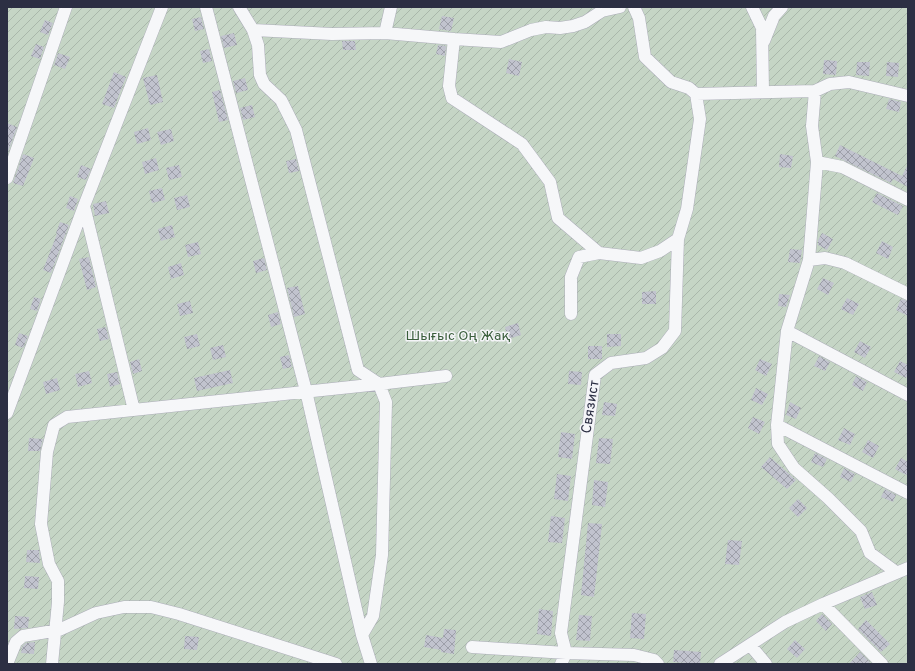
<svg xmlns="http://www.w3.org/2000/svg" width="915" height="671" viewBox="0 0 915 671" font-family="Overpass,sans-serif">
<defs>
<pattern id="garden-furrows" width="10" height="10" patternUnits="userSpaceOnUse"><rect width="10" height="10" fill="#c5d5c5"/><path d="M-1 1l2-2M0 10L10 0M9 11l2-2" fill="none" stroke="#a9b7aa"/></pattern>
<pattern id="building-cross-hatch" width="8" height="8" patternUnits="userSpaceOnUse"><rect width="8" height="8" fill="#c1c3ce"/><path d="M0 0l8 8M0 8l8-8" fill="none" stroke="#9d9fa9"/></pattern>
</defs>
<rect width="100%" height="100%" fill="#e4e5eb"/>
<path fill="url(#garden-furrows)" d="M7,7h901v657h-901z"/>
<path fill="url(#building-cross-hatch)" d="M442,16l12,2 -3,13 -12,-2z
M201,17l3,12 -9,2 -3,-12z
M45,20l8,3 -5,12 -8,-3z
M234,33l3,12 -13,3 -3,-12z
M342,41h13l1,9h-13z
M36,44l8,3 -4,12 -9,-3z
M438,45l8,1 -1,10 -9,-2z
M209,49l3,12 -9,2 -3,-12z
M58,53l12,4 -5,12 -11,-4z
M509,59l13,3 -3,14 -13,-3z
M824,60l13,1 -1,14 -13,-1z
M857,62h13l-1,14 -13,-1z
M887,62l12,1 -1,14 -12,-1z
M114,72l12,5 -12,31 -12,-4z
M157,75l6,27 -13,3 -7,-27z
M245,78l3,12 -12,3 -3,-12z
M220,90l8,30 -9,2 -7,-30z
M889,99l12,3 -2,10 -13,-3z
M252,105l3,12 -12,3 -3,-12z
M7,123l10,4 -10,28z
M148,128l3,12 -14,4 -3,-12z
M171,129l3,12 -13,4 -4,-13z
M840,145l62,31 6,-12v23l-15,-8 -2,4 -56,-27z
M23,154l11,4 -11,28 -10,-3z
M780,154l13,2 -2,12 -12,-1z
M156,158l3,12 -14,4 -3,-12z
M296,159l3,12 -10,2 -3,-12z
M81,165l10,4 -5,11 -9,-3z
M179,165l3,12 -13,3 -3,-12z
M162,188l3,12 -13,3 -3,-12z
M877,193l26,13 -5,9 -26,-13z
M187,195l3,12 -13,3 -3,-12z
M70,196l8,3 -4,12 -8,-3z
M106,201l3,12 -14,3 -2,-12z
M60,222l9,3 -18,48 -8,-3 14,-36 -1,-1z
M172,225l3,12 -14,4 -3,-12z
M822,233l11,6 -6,11 -9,-5v-5z
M882,241l11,6 -5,12 -12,-6z
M198,242l3,12 -13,3 -3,-12z
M790,249l12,1 -2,13 -12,-1z
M89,257l7,30 -9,3 -8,-31z
M264,258l3,12 -11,3 -3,-12z
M181,263l3,12 -13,4 -3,-12z
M823,278l11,5 -6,12 -11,-6z
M298,286l7,28 -11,3 -7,-29z
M656,291v13h-14v-12z
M779,294l11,1 -4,12 -8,-1z
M34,297l7,2 -4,12 -7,-2z
M847,298l12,6 -6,11 -12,-6z
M901,299l7,2v15l-12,-6z
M190,301l3,12 -13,3 -3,-12z
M278,312l3,12 -10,3 -3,-12z
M518,323l3,12 -13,4 -3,-12z
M106,327l3,12 -9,2 -3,-12z
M19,333l9,3 -5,12 -8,-3z
M197,334l3,12 -13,3 -3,-12z
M607,334h14v12l-14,1z
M860,341l11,6 -6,11 -11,-6z
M223,345l3,12 -13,3 -3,-12z
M588,346h14v13h-14z
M289,355l3,12 -9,2 -3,-12z
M819,356l11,6 -5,9 -11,-5z
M139,359l3,12 -9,3 -3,-12z
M760,359l12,5 -6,12 -11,-6z
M900,361l8,4v8l-2,5 -12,-6z
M230,370l3,13 -36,8 -3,-13z
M89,371l3,12 -14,4 -3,-13z
M569,371l13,1 -1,13 -13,-1z
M117,372l3,12 -10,3 -3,-13z
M856,376l11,6 -4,9 -11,-6z
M57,378l3,12 -14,4 -3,-12z
M756,388l12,6 -6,11 -11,-5z
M604,402l13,2 -2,12 -13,-1z
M790,402l11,6 -5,11 -10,-4z
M753,417l12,5 -6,12 -11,-6z
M844,428l11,6 -5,11 -12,-5z
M561,432l14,2 -3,25 -14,-2z
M29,438l14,1 -3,12h-12z
M599,438l14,1 -3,25 -14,-1z
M868,440l11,6 -6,12 -11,-6z
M815,453l12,6 -4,8 -12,-5z
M770,457l26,23 -9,9 -26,-22z
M901,458l7,4v10l-2,3 -11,-6z
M844,468l11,6 -4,8 -11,-5z
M557,474l14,2 -3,25 -14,-2z
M594,480l14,2 -3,25 -13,-2z
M885,489l11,6 -3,7 -12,-5z
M798,499l9,9 -9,9 -9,-9z
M551,516l14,2 -3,25 -14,-1z
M588,523l14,1 -8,73 -13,-2z
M728,540l14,1 -3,24 -14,-1z
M27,550h12l1,13 -14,-1z
M25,576l14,1 -1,12 -14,-1z
M872,592l5,13 -12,4 -5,-12z
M539,609l14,2 -2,25 -14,-2z
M632,613l14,1 -2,25 -14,-1z
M822,614l10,10 -6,7 -10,-10z
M579,615l13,1 -2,25 -14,-1z
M15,616l14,1 -1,11 -14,1z
M866,620l24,24 -9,8 -23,-23z
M444,629l12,1 -2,24 -13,-2v-2l-17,-3 2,-12 17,3z
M185,636l14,1 -2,13 -13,-1z
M795,640l10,9 -8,9 -10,-9z
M35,642l-1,12 -13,-1 1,-6 4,-4z
M674,650l27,2 -1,12 -27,-2z
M860,652l10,10 -2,2h-19z"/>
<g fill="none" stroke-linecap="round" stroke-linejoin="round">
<g stroke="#adaeb9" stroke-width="13">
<path id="minor" d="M206,7l100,384 56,244 9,29
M239,7l14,23
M391,7l-6,26 69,6 -5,47 3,12 70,46 28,38 8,36 41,35 42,5 19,-7 18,-12
M634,7l5,11 6,39 26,25 18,6 7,6 119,-3 15,-7 19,-2 59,14
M752,7l10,21 1,64
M385,33l-53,1 -79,-4 5,15 2,30 4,9 17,16 15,30 62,240 21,14 67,-8
M454,39l47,3 30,-12 15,-3 14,1 13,-2 12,-4 17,-11 18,-4
M764,41l10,-25 8,-9
M815,91l-3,35 5,36 -8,98 -22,71 -10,94 1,19 16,24 34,30 33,33 9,22 26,19
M817,162l25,5 66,33
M7,178l59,-171
M84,206l50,204
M809,260l16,-2 20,5 63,31
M571,314v-37l8,-20 20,-4
M787,331l121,64
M7,413l77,-207 78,-199
M777,425l131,68
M823,604l59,60
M750,645l16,19
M472,647l94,6 68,2 20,5 4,4
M7,664l9,-22 7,-6 36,-6 37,-17 28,-6h27l28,7 157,50
M52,664l6,-62v-21l-9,-17 -8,-40 6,-72 7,-27 13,-8 312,-33 7,18 -4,153 -9,61 -11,19
M561,664l5,-11 -5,-20 34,-258 16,-12 35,-5 16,-10 13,-17 3,-92 9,-30 13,-90 -4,-25
M720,664l65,-42 38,-18 85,-36"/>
</g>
<use href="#minor" stroke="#f6f7f9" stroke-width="12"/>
</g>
<g text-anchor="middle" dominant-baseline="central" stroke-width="3" stroke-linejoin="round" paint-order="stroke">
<g font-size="14" fill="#3a5e3b" stroke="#f4f4f8">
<text x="458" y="336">Шығыс Оң Жақ</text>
</g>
<g font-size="14" fill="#2c2f43" stroke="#f4f4f8">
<text transform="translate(591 407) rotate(-81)">Связист</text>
</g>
</g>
<rect width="915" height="671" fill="none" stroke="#2c2f43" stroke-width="16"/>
</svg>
